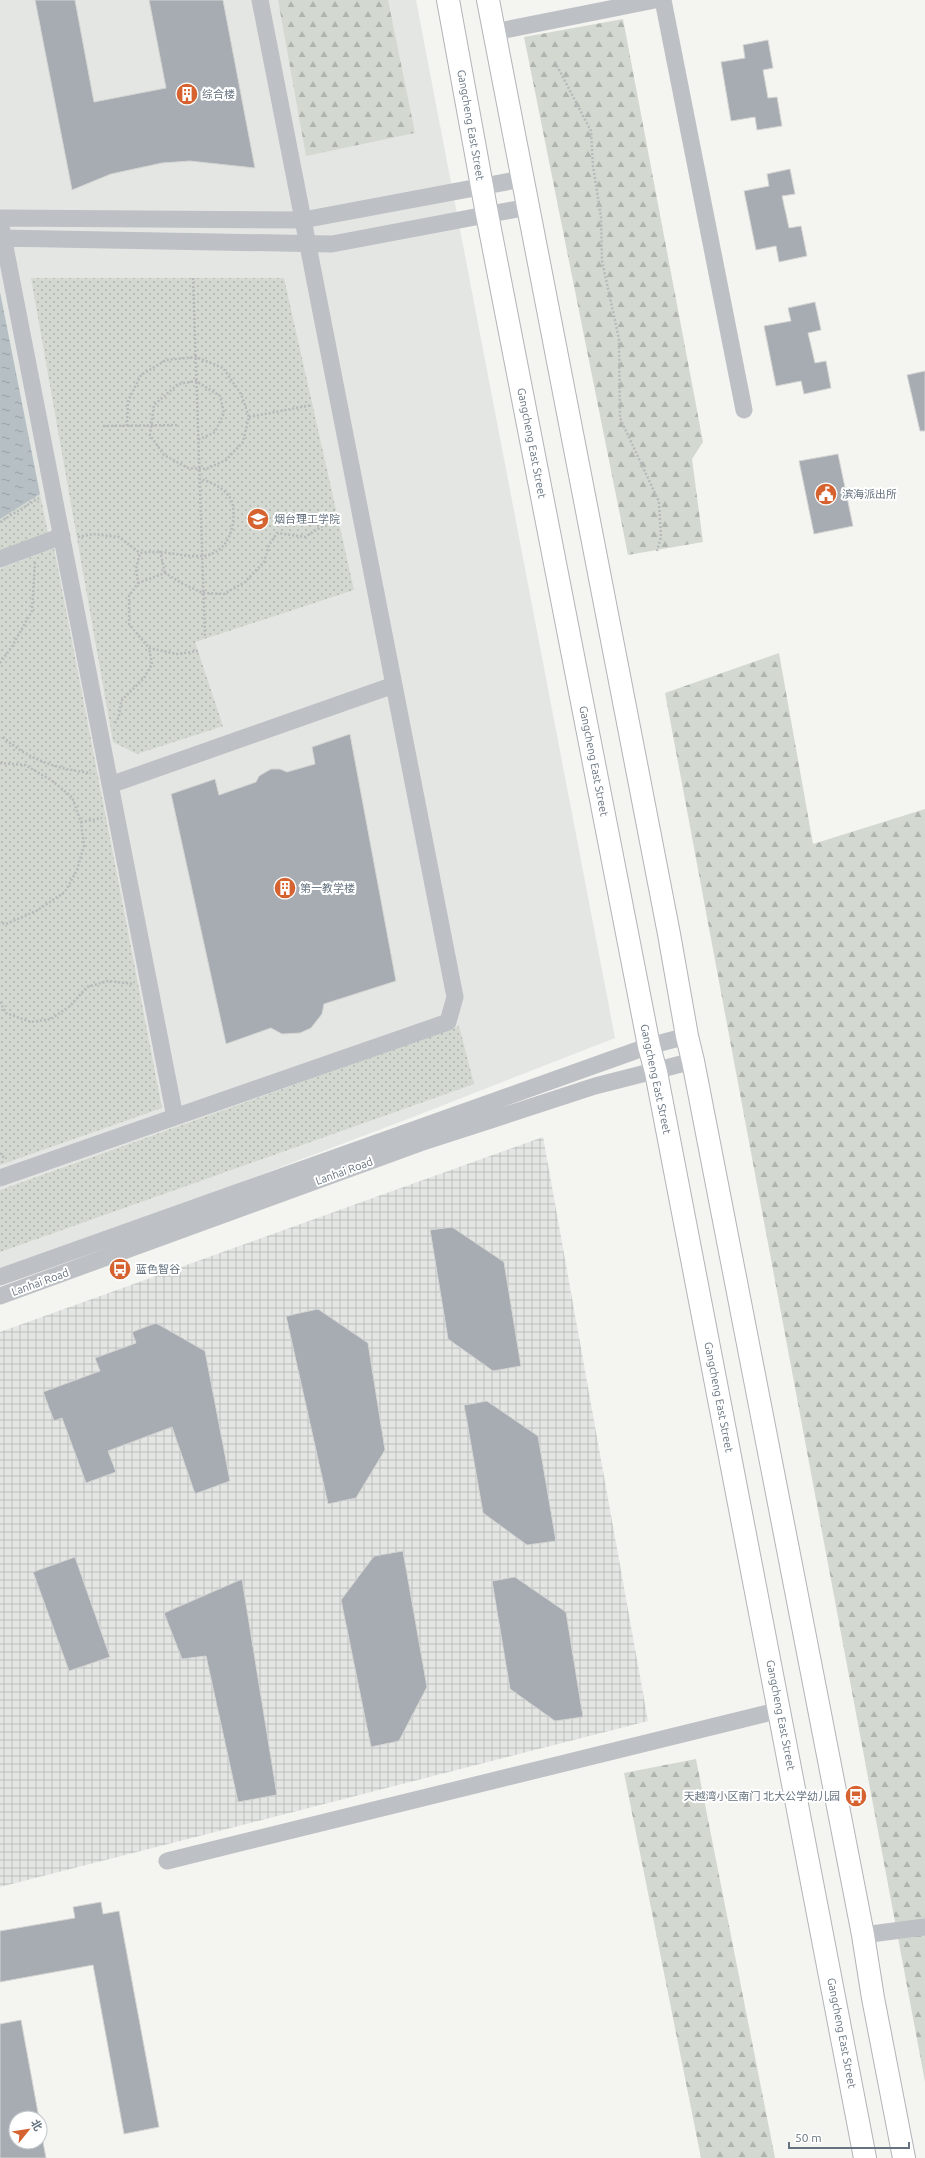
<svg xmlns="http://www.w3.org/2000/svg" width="925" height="2158" viewBox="0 0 925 2158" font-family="Ubuntu,'Noto Sans SC',sans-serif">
<defs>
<pattern id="industrial-grid" width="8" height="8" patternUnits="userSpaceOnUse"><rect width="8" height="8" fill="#e4e6e4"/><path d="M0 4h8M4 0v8" fill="none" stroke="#bcbfbe"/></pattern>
<pattern id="forest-firs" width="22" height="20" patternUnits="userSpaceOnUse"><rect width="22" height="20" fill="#d3d9d0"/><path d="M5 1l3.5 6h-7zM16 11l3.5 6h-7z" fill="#afb4ae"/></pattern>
<pattern id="park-dots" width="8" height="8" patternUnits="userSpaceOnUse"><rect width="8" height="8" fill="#d3d9d0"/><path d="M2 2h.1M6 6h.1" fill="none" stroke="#afb4ae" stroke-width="1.8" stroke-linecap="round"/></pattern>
<pattern id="water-ripples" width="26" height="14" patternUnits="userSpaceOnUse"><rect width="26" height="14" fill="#b6c0c4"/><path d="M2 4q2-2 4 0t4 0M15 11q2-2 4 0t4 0" fill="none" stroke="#98a0a4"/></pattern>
</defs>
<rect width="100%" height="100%" fill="#f4f4f0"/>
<path fill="#e4e6e4" d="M0,0h416l199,1038 -202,79 -261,99 -152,53z"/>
<path fill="url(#industrial-grid)" d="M543,1137l105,584 -648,166v-555z"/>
<path fill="url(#forest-firs)" d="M278,0h110l27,133 -109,23z
M623,19l80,423 -11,17 11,83 -75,13 -104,-518z
M779,653l34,191 112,-35v1273l-260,-1389z
M696,1759l79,399h-74l-77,-385z"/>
<path fill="url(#park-dots)" d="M31,278h253l70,312 -159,52 28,84 -86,28 -24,-12z
M40,494l8,39 -48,18v-32z
M54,548l108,560 -162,57v-596z
M459,1026l15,58 -474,168v-62z"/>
<path fill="url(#water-ripples)" d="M0,292l40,202 -40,25z"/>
<path fill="#a6acb2" stroke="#d5d5d3" d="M35,0h40l19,102 72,-14 -17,-88h74l32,168 -65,-7 -28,2 -51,11 -39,16z
M768,40l5,28 -10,2 5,28 9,-1 5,29 -25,4 -2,-13 -24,4 -10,-59 24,-4 -2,-13z
M790,169l5,25 -13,2 7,32 12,-2 6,30 -28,6 -3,-16 -20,4 -12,-59 25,-5 -2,-12z
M815,302l6,28 -13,3 7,30 11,-2 5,27 -27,6 -3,-13 -25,5 -12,-60 27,-5 -3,-13z
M925,371v60h-5l-13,-56z
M838,454l15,72 -39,8 -15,-73z
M350,734l46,247 -72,23 -2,10 -11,14 -11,5 -18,1 -11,-6 -45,16 -55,-250 44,-15 4,16 37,-13 3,-6 12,-7h9l7,3 28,-8 -3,-17z
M452,1227l52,35 17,104 -28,5 -45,-32 -18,-109z
M318,1309l50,34 17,107 -29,48 -28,6 -42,-188z
M156,1323l49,28 25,130 -35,13 -23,-67 -64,24 8,21 -30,11 -24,-65 -8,3 -11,-29 57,-21 -5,-13 41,-15 -4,-11z
M487,1401l51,35 18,105 -29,4 -44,-32 -19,-108z
M403,1551l24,136 -28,54 -28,6 -30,-147 33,-44z
M75,1557l35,100 -41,14 -36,-99z
M515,1577l51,35 17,105 -28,4 -45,-32 -18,-108z
M242,1579l35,216 -39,7 -32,-146 -24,3 -18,-46z
M101,1902l2,12 16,-3 40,216 -35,7 -31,-169 -93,17v-51l75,-13 -2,-11z
M21,2020l18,98h-23v24h27l3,16h-46v-134z"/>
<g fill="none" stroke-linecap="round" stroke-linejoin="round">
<g stroke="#b1b4b8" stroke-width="24">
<path id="major" d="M448,0l39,214 162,832 7,26 209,1086
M488,0l181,934 18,102 6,25 170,874 10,63 31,160"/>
</g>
<path stroke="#b7b9bc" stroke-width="2.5" stroke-dasharray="2 2" stroke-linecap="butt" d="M555,62l36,69 2,35 8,51 1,44 17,78 1,79 39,84 2,35 -4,14
M193,278l12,360
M249,417l63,-12
M103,426l75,-1
M127,426l1,-25 13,-26 25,-15 30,-3 27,11 18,26 8,23 -6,25 -17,18 -20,9 -18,-1 -24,-13 -14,-20 4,-30 24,-21 18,-3 24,15 4,17 -9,19 -17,8
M0,522l39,-24
M78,537l15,-3 26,3 21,16
M160,551l5,22
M138,583l27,-10 18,11 20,9 21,1 21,-12 19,-20 5,-17 8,-12 28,4 32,-20
M198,651l-21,3 -28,-6 -20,-24v-28l9,-13 -2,-14 4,-16c25,-4 39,4 61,3 26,-1 35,-28 32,-50 -2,-15 -21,-24 -33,-27
M0,663l11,-15 21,-37 3,-49
M115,723l4,-6 2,-16 23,-23 8,-14 -3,-16
M3,737c26,23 54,32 88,36
M0,763l25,2 26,15 21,17 9,25 3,24 -7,24 -12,22 -29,19 -30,13 -6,-1
M81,822l21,-4
M0,1002l6,11 25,9 20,-3 19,-13 17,-19 21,-6 26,3
M0,1153l5,6"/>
<path stroke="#bdc0c4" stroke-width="17" d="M663,0l81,410
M494,32l161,-32
M0,218l303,2 219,-41
M0,221l175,896
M0,238l332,6 196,-37
M0,559l62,-23
M110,785l284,-100
M0,1178l448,-156 7,-25 -195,-997
M0,1277l649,-231 38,-10
M0,1296l420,-153 175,-57 98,-25
M167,1861l613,-151
M863,1935l62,-8"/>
<use href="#major" stroke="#fff" stroke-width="22"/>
</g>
<defs>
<g id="building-disc" transform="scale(1.15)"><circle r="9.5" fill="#d6622f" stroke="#fff"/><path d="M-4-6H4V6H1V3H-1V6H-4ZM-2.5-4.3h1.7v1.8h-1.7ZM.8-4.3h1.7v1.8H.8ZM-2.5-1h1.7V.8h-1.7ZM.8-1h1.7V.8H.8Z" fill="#fff"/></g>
<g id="civic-disc" transform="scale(1.15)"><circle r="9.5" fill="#d6622f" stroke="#fff"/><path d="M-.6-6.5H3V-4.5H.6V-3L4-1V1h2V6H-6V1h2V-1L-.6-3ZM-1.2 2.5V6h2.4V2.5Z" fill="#fff"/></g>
<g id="university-disc" transform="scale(1.15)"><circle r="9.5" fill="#d6622f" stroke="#fff"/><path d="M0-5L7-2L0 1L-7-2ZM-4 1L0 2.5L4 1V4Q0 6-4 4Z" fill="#fff"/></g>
<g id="bus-disc" transform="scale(1.15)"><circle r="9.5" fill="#d6622f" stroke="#fff"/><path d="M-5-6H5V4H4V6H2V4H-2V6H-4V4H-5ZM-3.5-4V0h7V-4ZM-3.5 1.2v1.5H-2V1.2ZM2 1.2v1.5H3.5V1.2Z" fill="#fff"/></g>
</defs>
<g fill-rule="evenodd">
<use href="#building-disc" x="187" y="94"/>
<use href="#civic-disc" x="826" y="494"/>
<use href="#university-disc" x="258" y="519"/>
<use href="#building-disc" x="285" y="888"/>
<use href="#bus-disc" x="120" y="1269"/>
<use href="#bus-disc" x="856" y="1796"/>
</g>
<g text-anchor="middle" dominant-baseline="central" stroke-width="4" stroke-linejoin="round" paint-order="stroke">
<g font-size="11" fill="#65727f" stroke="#fff" text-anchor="start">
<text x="202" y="94">综合楼</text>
<text x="842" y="494">滨海派出所</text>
<text x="274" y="519">烟台理工学院</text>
<text x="300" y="888">第一教学楼</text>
<text x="136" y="1269">蓝色智谷</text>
<text x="840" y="1796" text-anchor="end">天越湾小区南门 北大公学幼儿园</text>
</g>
<g font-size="11" fill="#65727f" stroke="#fff">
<text transform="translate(471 125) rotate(80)">Gangcheng East Street</text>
<text transform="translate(532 443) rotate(79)">Gangcheng East Street</text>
<text transform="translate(594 761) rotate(79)">Gangcheng East Street</text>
<text transform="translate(656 1079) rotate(78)">Gangcheng East Street</text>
<text transform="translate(344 1171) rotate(-20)">Lanhai Road</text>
<text transform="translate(40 1282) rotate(-20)">Lanhai Road</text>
<text transform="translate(719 1397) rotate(79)">Gangcheng East Street</text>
<text transform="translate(781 1715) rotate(79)">Gangcheng East Street</text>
<text transform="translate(842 2033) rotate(79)">Gangcheng East Street</text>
</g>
</g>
<g transform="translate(28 2130) rotate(60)"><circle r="19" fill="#ffffff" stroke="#c1c7cc"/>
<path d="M0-3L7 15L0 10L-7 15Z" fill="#d6622f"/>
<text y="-6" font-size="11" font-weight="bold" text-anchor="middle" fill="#65727f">北</text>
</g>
<path d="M789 2142v6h120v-6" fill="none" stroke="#65727f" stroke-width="2"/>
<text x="795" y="2142" font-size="12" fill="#65727f" stroke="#ffffff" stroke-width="3" paint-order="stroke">50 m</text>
</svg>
